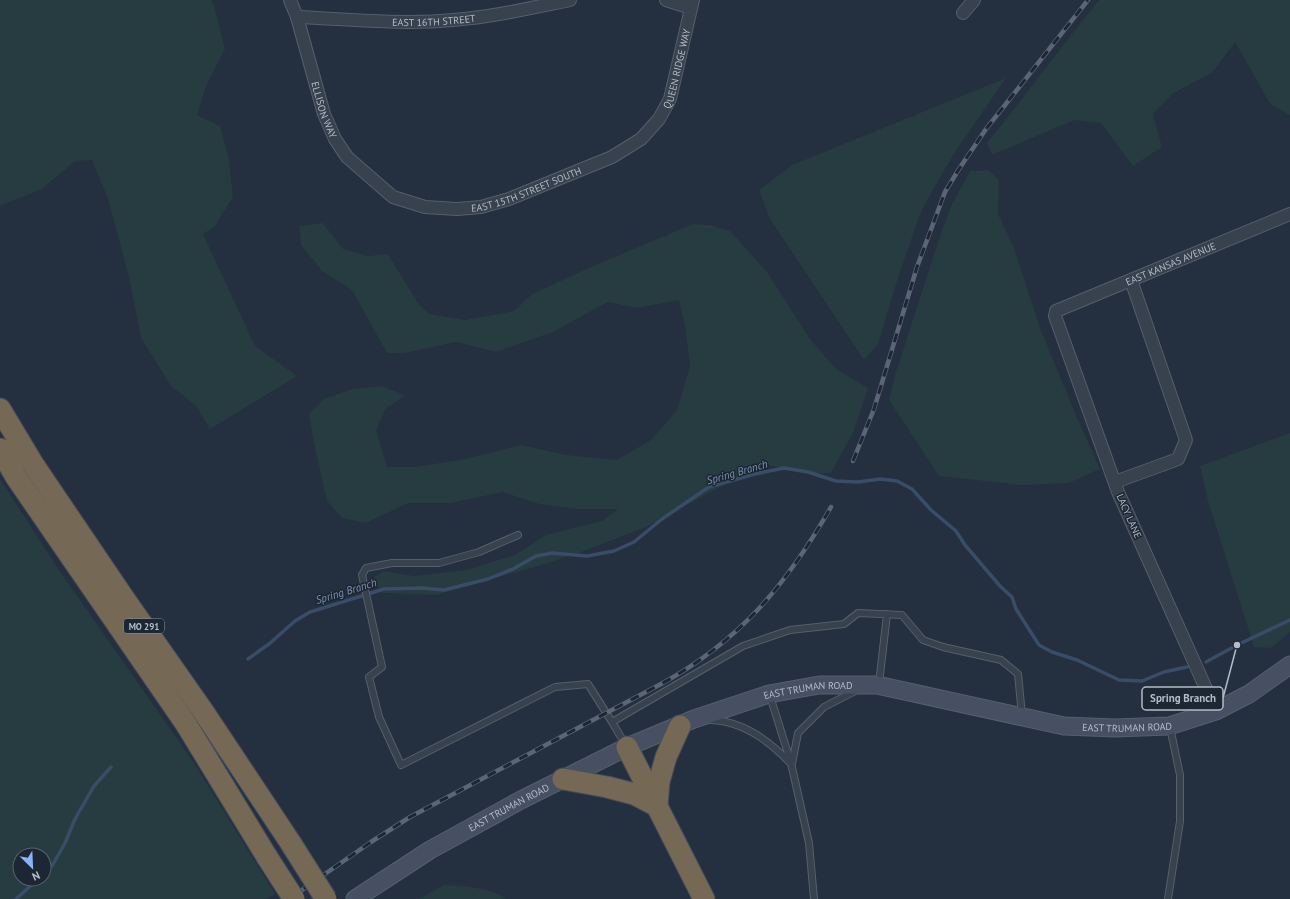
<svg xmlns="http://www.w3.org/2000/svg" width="1290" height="899" viewBox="0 0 1290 899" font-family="'PT Sans',sans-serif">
<rect width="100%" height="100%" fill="#242f3f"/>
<path fill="#263c40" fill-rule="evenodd" d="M0,0h211l3,6 11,43 -19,37 -9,29 23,11 9,33 4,38 -18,29 -12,8 52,112 42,30 -87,53 -14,-23 -25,-20 -30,-48 -12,-61 -21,-78 -16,-39 -17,1 -33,28 -42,17z
M1099,0h191v115l-19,-10 -36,-63 -22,30 -41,22 -19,20 9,33 -29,19 -32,-43 -27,-3 -82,35 -5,-12c38,-47 74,-96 112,-143z
M1006,78l-53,77 -32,56 -25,73 -18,60 -14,16 -94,-141 -11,-29 33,-25z
M988,170l11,10 -1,34 16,34 26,80 35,85 25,56 -31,14 -46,2 -84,-9 -50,-76 7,-28 42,-130 13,-36 19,-35z
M323,223l20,26 25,7 20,-2 30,49 11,11 36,6 49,-9 18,-17 61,-28 100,-42 17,1 20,6 37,41 43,67 26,30 32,19 -15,45 -22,40 -22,1 -42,-9 -36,16 -85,46 -62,24 -39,13 -109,31 -54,-2 -10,-14 11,-8 31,5 52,-6 49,-15 31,-20 56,-14 16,-12h-39l-40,-5 -36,-12 -52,11h-43l-42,20 -24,-5 -15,-17 -13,-58 -5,-29 15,-15 28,-10 31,-3 22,10 -19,12 -10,22 11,37h28l50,-8 57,-14 44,10 51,5 34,-20 26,-30 13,-44 -5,-40 -6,-26 -42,8 -29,-6 -55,30 -57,20 -40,-10 -51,11h-18l-35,-63 -30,-19 -21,-26 -2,-19z
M1290,433v199l-19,16 -17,-1 -46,-146 -8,-35z
M0,479l59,91 135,193 81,131 -9,5h-266zM20,855h24v24h-24z
M444,885c21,1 45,2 63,14h-88z"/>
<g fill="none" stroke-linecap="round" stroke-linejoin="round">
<path stroke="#394c68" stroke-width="3.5" d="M248,659l21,-15 26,-23 15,-9 74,-23 38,-1 22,2 44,-11 25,-10 23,-13 16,-3 35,3 27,-5 20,-9 28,-23 47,-32 46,-13 29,-6 24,4 28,9 22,1 22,-3 17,2 15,8 19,21 25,21 9,14 35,41 12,11 4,12 23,36 13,7 25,8 42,20 23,1 22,-9 23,-5
M1206,662l31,-17 53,-25
M44,873l8,-7 13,-23 10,-24 19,-33 17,-19
M16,899l22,-20"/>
<g stroke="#565f6c" stroke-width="8">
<path id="lane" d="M518,535l-39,17 -40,11h-47l-26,5 -4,7 20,92 -13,10 10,40 22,48 154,-78 33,-3 24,38 13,22
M879,684l8,-70
M770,696l21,67 18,80 5,56
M710,720c32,1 60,21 81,44
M612,722l131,-76 47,-16 54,-6 14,-11 44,2 21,25 20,7 58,13 17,14 4,41
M792,764l6,-31 26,-26 33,-17
M1168,899l12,-78v-46l-10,-48"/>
</g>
<g stroke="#565f6c" stroke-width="14">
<g id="street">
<path id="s1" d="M290,0l7,17 27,97 11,25 12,18 46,40 32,10 32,2 24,-2 28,-8 103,-42 29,-18 18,-20 11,-20 23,-99"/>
<path d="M666,0l25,8"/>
<path d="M963,13l11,-13"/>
<path id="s2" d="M297,17c51,2 104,8 156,3 39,-3 78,-12 117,-20"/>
<path d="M1115,482l63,-23 8,-19 -55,-160"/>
<path id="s3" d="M1216,711l-98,-219 -63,-176 1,-5 234,-97"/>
</g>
</g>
<g stroke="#565f6c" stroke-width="19">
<g id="secondary">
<path id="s4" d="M355,899l75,-49 91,-50 106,-53 67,-28 75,-25 50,-9h58l187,41 51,2 54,-2 47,-15 33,-17 41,-29"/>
</g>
</g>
<g stroke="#434c59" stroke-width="23">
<path id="highway" d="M0,409l33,55 90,133 80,114 87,131
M0,449l16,28 170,247 81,133
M627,747l77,152
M563,779l44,8 27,7 23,12 2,-24 7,-25 14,-31"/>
</g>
<use href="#lane" stroke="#38414e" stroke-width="6"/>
<use href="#street" stroke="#38414e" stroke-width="12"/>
<use href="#secondary" stroke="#465062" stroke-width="17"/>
<use href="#highway" stroke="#756855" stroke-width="21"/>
<g stroke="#5a6576" stroke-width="4.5">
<path id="rail" d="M853,461l21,-52 43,-142 28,-75 14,-23 27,-40 102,-129
M289,899l82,-57 39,-25 251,-133c79,-43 126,-100 170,-177"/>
</g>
<use href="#rail" stroke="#1d2633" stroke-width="3" stroke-dasharray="9" stroke-linecap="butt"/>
<g stroke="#434c59" stroke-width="23" stroke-linecap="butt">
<path id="highway-bridge" d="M290,842l36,57
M267,857l27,42"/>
</g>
<use href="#highway-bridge" stroke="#756855" stroke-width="21"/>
</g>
<g text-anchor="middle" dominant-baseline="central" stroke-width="3" stroke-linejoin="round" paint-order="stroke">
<rect fill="#1d2633" stroke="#878f9c" stroke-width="1" x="124" y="619" width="40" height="14" rx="3"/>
<g font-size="9" font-weight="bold" fill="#b4bcc9">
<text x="144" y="626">MO 291</text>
</g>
<g font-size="10" fill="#b4bcc9" stroke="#1d2633">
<text stroke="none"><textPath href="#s2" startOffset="137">EAST 16TH STREET</textPath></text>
<text stroke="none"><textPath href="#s1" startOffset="574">QUEEN RIDGE WAY</textPath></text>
<text stroke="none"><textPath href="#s1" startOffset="115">ELLISON WAY</textPath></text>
<text stroke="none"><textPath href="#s1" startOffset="367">EAST 15TH STREET SOUTH</textPath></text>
<text stroke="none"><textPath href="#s3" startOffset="556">EAST KANSAS AVENUE</textPath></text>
<text transform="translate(1129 516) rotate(66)">LACY LANE</text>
<text stroke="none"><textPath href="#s4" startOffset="503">EAST TRUMAN ROAD</textPath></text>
<text stroke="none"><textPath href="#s4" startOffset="827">EAST TRUMAN ROAD</textPath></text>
<text stroke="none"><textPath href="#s4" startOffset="179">EAST TRUMAN ROAD</textPath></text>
</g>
<g font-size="11" font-style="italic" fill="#7b92b2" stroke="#1d2633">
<text transform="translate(737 472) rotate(-16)">Spring Branch</text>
<text transform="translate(346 591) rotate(-17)">Spring Branch</text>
</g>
</g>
<path fill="none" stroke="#b4bcc9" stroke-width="1.5" d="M1237 645L1223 698"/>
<circle fill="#b4bcc9" stroke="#1d2633" stroke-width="1.5" cx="1237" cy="645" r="4"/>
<rect fill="#1d2633" stroke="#b4bcc9" stroke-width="1.5" x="1142" y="687" width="81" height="23" rx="4"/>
<g font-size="11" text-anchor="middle" font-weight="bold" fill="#b4bcc9">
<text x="1183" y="702">Spring Branch</text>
</g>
<g transform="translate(32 867) rotate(156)"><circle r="19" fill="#1d2633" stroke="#59626f"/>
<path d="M0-3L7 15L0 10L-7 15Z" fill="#89b4fa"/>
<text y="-6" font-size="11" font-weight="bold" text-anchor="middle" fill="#b4bcc9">N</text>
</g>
</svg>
